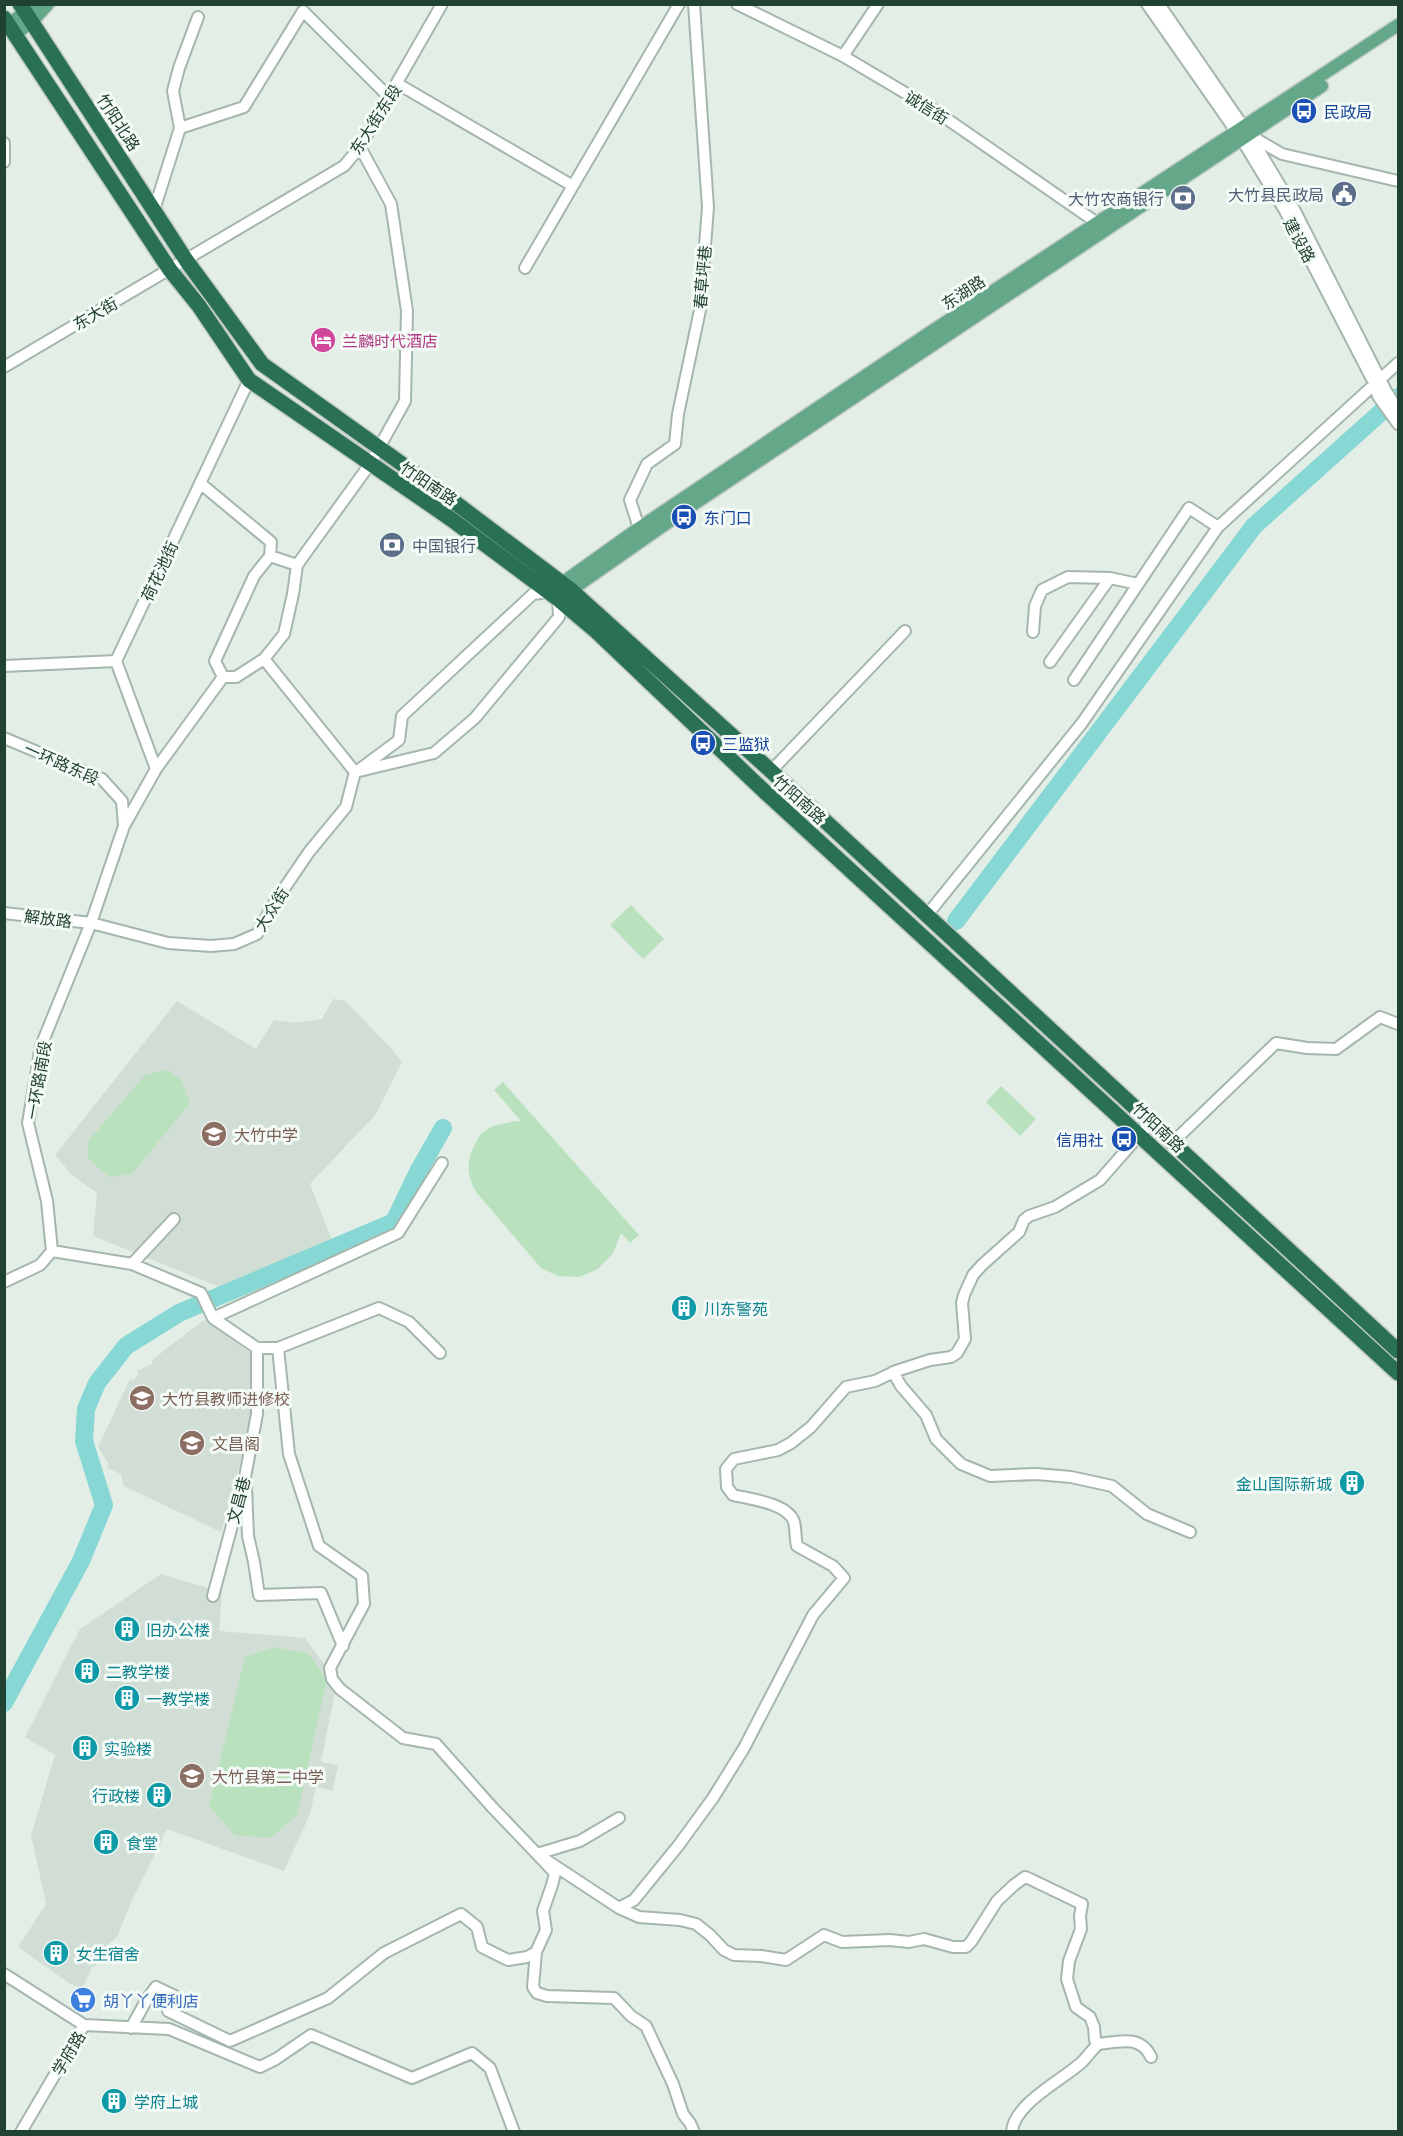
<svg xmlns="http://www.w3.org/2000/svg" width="1403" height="2136" viewBox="0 0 1403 2136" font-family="'Exo 2','Noto Sans SC',sans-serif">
<rect width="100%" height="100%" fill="#e3eee7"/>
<path fill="#d1ded6" d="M333,999l12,2 47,48 10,13 -26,52 -66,70 23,59 -111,45 -129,-52 4,-43 -25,-18 -17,-20 122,-154 79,48 18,-29 21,3 27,-4z
M204,1320l47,33 1,67 -31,112 -97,-46 -3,-12 -14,-6 1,-5 -10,-16 32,-68 3,2 5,-6 -1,-4 15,-7 1,-5z
M161,1574l61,18 -3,39 86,7 32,44 -16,80 17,3 -5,26 -17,-4 -6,27 -26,57 -117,-42 -34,69 -16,39 -15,13 -4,11 -2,5 -4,1 -10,22 -13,-6 -51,-36 28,-43 -15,-69 24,-80 -30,-18 55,-108z"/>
<path fill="#bae1bd" d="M631,905l33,34 -21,20 -33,-34z
M167,1070l15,11 8,22 -58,71 -23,3 -21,-19 1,-18 56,-65z
M503,1082l136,153 -9,8 -9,-10 -8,20 -15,16 -19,8 -21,-1 -17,-8 -65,-76c-9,-17 -10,-29 -2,-46 2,-3 4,-9 7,-12 10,-10 28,-12 40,-13l-27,-31z
M1001,1086l35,33 -16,17 -34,-34z
M275,1647l34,7 18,25 -30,136 -27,23 -35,-3 -26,-29 36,-149z"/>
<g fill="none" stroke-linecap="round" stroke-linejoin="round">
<path stroke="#87d7d4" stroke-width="18" d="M956,921l298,-395 144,-129
M4,1703l77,-142 23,-56 -20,-64 2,-32 11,-26 29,-37 53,-33 215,-91 25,-52 24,-42"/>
<g stroke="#a5b7ad" stroke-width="14">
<path id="minor" d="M737,4l106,52 91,54 169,117
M1147,4l95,136 42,69 90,174 4,13 20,28
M1159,4l95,138 40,67 92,182 12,19
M843,56l35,-52
M398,84l175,102
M180,128l-7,-37 6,-23 19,-51
M1251,136l31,18 116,27
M4,143v19
M154,210l26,-82 64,-21 59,-96 86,86
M525,268l154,-264
M4,367l340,-201 16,-19 82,-143
M200,483l71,59 -1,14
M639,528l-9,-28 17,-36 28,-20 3,-30 22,-104 8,-103 -14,-203
M1033,632l2,-26 7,-16 26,-13 42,1 28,6
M264,659l91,113
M116,661l133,-281
M116,661l40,108
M1050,662l60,-84
M4,666l112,-5
M223,677l-8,-16 39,-85 16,-20 27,9 73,-101 35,-63 2,-90 -16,-107 -31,-57
M223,677h13l28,-18 20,-25 9,-40 4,-29
M1074,680l115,-172 29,19
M4,738l98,41 20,22 2,25
M360,769l39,-29 3,-24 131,-122 16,-2
M771,771l134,-140
M355,772l79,-19 41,-35 84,-101 -1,-18
M4,913l87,10 77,20 43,3 23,-2 23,-10 18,-32 34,-50 37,-45 9,-35
M927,915l155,-192 136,-196 180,-164
M1173,1142l103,-99 31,5 29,1 44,-32 18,7
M52,1251l80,13 69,29 12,25 44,30v66l-12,63 -32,119
M132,1264l42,-45
M4,1282l36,-17 12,-14 -5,-50 -19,-78 13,-77 50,-123 33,-97 32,-57 67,-92
M213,1318l185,-85 44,-70
M257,1348h21l101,-40 30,14 31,31
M278,1348l11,106 30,92 43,30 2,28 -34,64 2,11 8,10 63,49 33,6 56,63 45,47 82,54 20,9 41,3 16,4 14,11 14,15 10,5 27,1 25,4 38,-25 18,7 48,-2 19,2 15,-3 29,8h13l5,-5 26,-41 17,-16 11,-8 5,2 52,25 -2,12 1,13 -12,32 -2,18 9,28 14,10 4,10 1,13 3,4c20,-2 42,-10 53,13
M893,1372l8,14 25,29 10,24 25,25 29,12 46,-2 35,3 41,9 35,28 43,18
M246,1488l2,48 6,26 5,33 62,-2 22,53
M619,1908l15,-8 44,-54 35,-48 31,-50 69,-133 31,-37 -11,-12 -36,-20c-2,-8 -1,-17 -3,-24 -6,-19 -45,-23 -61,-27l-6,-8 -1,-18 8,-10 44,-9 13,-7 20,-16 35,-40 29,-6 21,-10 34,-11 21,-3 6,-4 8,-14 -3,-36 2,-8 9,-20 9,-10 37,-33 5,-12 5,-4 26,-9 45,-27 51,-58
M536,1952l-3,35 4,6 10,3 67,2 17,18 15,10 27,58 10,30 7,9 4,9
M4,1974l80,51 -63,107
M84,2025l85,4 91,38 16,-8 35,-24 101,43 60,-25 18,15 24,64
M131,2028l16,-29 9,-12 19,9 -7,15 62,30 98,-43 56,-45 77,-39 16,13 5,20 26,13 19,-3 9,-5 10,-22 -3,-19 9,-26 3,-12 -18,-19 43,-13 39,-23
M1012,2132c1,-28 52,-53 70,-70 5,-5 10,-12 16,-18"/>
</g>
<g stroke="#c1cac6" stroke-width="15">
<path id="major" d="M9,25l24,-21
M15,34l17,-12 16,-18
M555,588l84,-60 287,-193 472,-310
M564,595l130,-91 628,-418"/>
</g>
<g stroke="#c1cac6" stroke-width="18">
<path id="highway" d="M20,4l166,256 76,104 175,125 134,101 200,181 627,580
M4,18l166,252 29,36 50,74 202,139 107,80 38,32 168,160 634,582"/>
</g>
<use href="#minor" stroke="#fff" stroke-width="10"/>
<use href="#major" stroke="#64a789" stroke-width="12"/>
<use href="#highway" stroke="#2a7054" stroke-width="15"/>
</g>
<defs>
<g id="bus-disc" transform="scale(1.35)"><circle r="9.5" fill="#1a4fb4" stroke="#f4faf6"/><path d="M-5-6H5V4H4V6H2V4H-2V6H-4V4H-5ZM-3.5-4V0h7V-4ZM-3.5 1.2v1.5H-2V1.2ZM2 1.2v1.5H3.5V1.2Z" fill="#fff"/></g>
<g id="civic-disc" transform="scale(1.35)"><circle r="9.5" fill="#5c6f8a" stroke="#f4faf6"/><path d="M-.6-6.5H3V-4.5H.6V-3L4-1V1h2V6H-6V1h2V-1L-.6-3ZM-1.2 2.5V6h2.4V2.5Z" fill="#fff"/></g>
<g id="bank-disc" transform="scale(1.35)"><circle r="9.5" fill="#5c6f8a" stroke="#f4faf6"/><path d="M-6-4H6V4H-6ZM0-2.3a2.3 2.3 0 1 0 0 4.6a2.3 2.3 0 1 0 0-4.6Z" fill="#fff"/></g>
<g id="hotel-disc" transform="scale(1.35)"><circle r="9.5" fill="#d1479c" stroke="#f4faf6"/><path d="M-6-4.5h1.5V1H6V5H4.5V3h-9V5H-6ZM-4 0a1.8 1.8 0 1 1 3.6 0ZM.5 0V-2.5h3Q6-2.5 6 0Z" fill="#fff"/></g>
<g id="school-disc" transform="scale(1.35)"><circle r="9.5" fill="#8d6e63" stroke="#f4faf6"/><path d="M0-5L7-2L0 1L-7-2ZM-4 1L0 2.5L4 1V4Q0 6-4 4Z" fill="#fff"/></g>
<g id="building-disc" transform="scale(1.35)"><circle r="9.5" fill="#0f9aa8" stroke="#f4faf6"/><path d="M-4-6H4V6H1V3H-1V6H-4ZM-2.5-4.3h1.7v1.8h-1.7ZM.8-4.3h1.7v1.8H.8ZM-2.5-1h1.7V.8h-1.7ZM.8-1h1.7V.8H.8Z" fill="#fff"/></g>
<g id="supermarket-disc" transform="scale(1.35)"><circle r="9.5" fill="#3f7fe0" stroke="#f4faf6"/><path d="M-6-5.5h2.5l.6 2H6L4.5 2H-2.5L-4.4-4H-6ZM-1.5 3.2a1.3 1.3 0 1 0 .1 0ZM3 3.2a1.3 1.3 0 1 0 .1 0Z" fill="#fff"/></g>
</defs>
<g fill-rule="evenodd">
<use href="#bus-disc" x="1304" y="111"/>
<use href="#civic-disc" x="1344" y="194"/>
<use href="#bank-disc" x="1183" y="198"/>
<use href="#hotel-disc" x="323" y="340"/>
<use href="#bus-disc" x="684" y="517"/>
<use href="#bank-disc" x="392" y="545"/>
<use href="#bus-disc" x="703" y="743"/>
<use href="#school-disc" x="214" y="1134"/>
<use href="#bus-disc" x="1124" y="1139"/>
<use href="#building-disc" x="684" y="1308"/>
<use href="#school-disc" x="142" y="1398"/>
<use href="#school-disc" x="192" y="1443"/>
<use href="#building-disc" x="1352" y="1483"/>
<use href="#building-disc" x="127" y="1629"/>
<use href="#building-disc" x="87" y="1671"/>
<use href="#building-disc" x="127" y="1698"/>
<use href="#building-disc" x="85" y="1748"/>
<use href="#school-disc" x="192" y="1776"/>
<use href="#building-disc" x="159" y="1795"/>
<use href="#building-disc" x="106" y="1842"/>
<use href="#building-disc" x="56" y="1953"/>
<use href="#supermarket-disc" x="83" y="2000"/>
<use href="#building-disc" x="114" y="2101"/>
</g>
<g text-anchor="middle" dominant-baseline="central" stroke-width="6" stroke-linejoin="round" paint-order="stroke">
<g font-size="16" fill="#214132" stroke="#f4faf6">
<text transform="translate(927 107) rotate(32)">诚信街</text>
<text transform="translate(375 119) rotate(-57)">东大街东段</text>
<text transform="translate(119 122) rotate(57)">竹阳北路</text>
<text transform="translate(1300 240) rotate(62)">建设路</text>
<text transform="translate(702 277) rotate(-85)">春草坪巷</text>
<text transform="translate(963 292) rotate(-33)">东湖路</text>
<text transform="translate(95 313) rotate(-30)">东大街</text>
<text transform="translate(429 483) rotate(34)">竹阳南路</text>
<text transform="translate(159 571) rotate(-65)">荷花池街</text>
<text transform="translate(62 763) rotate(24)">一环路东段</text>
<text transform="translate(800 799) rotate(42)">竹阳南路</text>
<text transform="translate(271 909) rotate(-57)">大众街</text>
<text transform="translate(48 918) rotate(7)">解放路</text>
<text transform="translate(38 1080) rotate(-80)">一环路南段</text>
<text transform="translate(1159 1127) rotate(43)">竹阳南路</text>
<text transform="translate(238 1500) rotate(-75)">文昌巷</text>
<text transform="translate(68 2053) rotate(-59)">学府路</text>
</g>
<g font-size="16" fill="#164399" stroke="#f4faf6" text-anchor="start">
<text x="1324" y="111">民政局</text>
<text x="704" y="517">东门口</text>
<text x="722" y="743">三监狱</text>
<text x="1104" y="1139" text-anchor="end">信用社</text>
</g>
<g font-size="16" fill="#4e5e75" stroke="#f4faf6" text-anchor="end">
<text x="1324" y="194">大竹县民政局</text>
<text x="1164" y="198">大竹农商银行</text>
<text x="412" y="545" text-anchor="start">中国银行</text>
</g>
<g font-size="16" fill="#b23c85" stroke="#f4faf6" text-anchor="start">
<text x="342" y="340">兰麟时代酒店</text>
</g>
<g font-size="16" fill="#785e54" stroke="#f4faf6" text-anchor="start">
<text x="234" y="1134">大竹中学</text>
<text x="162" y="1398">大竹县教师进修校</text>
<text x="212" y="1443">文昌阁</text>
<text x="212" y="1776">大竹县第二中学</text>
</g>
<g font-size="16" fill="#0d838f" stroke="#f4faf6" text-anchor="start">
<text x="704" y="1308">川东警苑</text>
<text x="1332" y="1483" text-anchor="end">金山国际新城</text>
<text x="146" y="1629">旧办公楼</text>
<text x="106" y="1671">二教学楼</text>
<text x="146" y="1698">一教学楼</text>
<text x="104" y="1748">实验楼</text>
<text x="140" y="1795" text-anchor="end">行政楼</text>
<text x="126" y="1842">食堂</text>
<text x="76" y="1953">女生宿舍</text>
<text x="134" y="2101">学府上城</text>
</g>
<g font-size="16" fill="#366cbe" stroke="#f4faf6" text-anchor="start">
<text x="103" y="2000">胡丫丫便利店</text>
</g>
</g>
<rect width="1403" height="2136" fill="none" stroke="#214132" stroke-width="12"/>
</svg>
